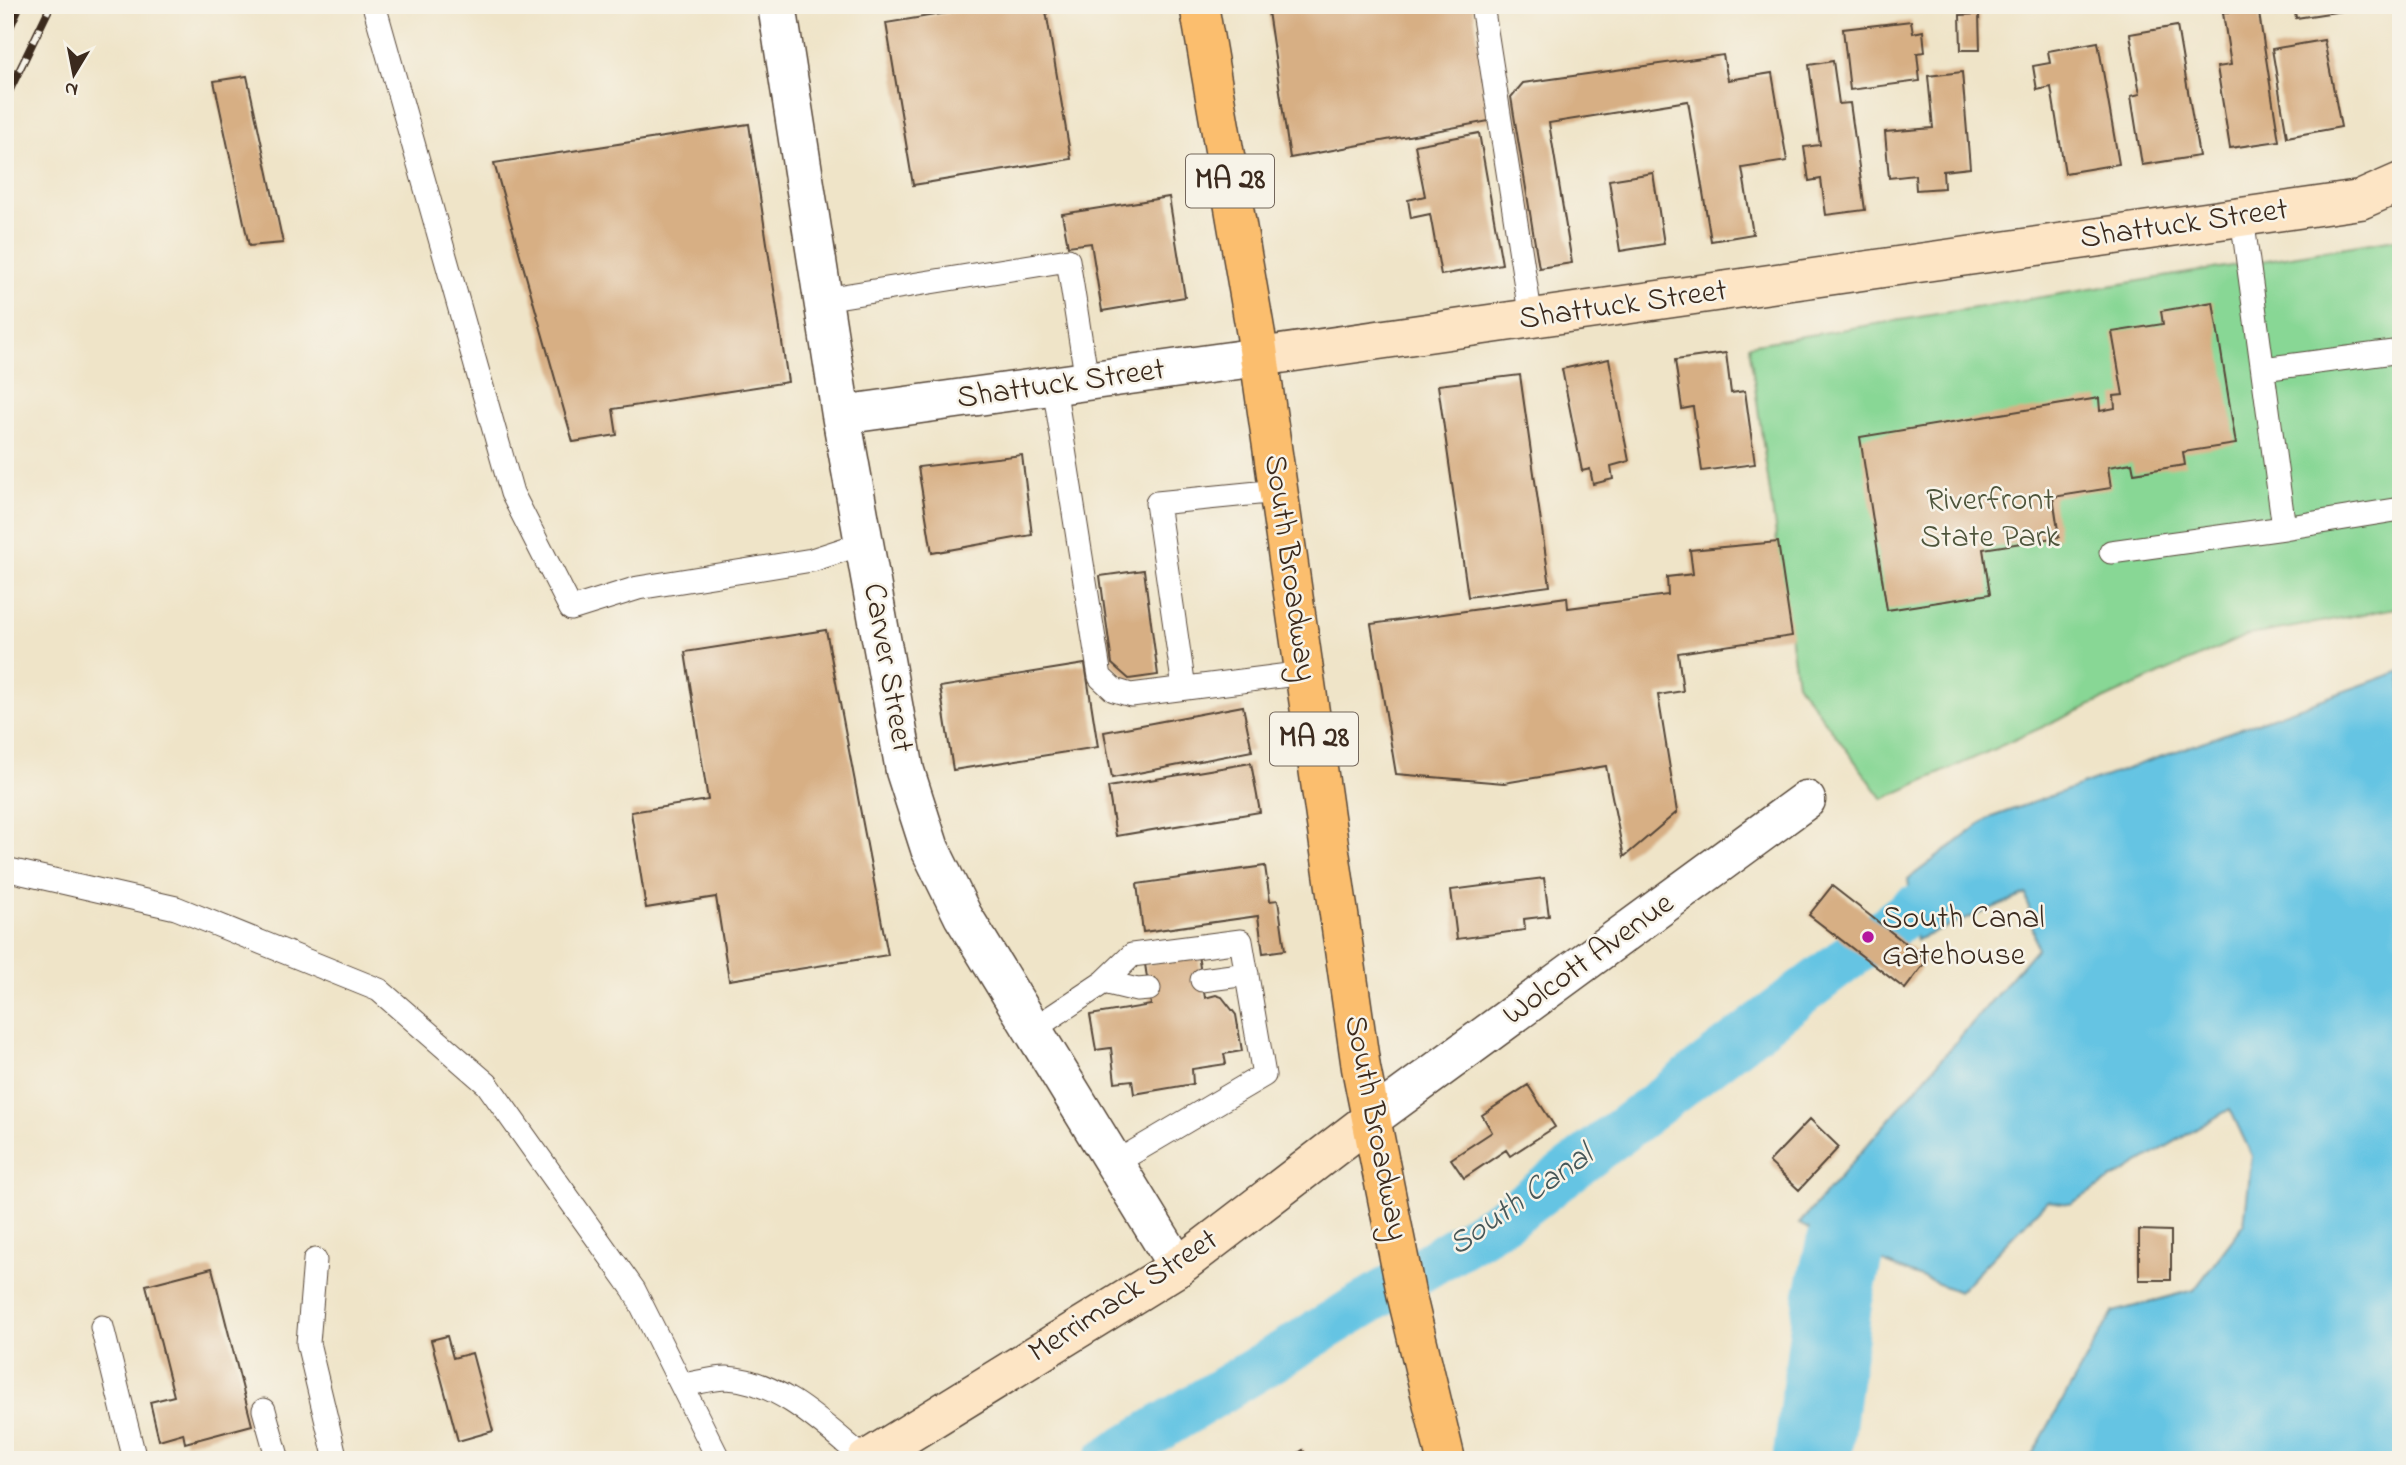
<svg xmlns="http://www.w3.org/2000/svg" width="2406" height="1465" viewBox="0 0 2406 1465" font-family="'Indie Flower',sans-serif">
<rect width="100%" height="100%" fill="#f7f3e8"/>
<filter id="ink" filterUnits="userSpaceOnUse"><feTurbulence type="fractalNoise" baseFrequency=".0143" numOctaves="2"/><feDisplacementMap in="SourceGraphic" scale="14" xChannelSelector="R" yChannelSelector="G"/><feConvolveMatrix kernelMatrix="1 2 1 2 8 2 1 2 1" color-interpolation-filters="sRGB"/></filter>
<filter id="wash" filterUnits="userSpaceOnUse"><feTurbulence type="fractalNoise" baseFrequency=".00686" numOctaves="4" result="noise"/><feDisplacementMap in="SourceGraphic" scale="28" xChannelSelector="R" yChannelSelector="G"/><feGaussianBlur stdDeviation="1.57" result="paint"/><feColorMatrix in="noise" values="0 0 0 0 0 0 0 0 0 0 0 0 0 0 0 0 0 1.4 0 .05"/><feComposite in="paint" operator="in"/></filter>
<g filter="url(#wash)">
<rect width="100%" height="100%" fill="#efe4c8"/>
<path fill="#88d795" stroke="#62805a" stroke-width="2" d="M2401,238v369l-156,29 -362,163 -86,-116 -48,-338z"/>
<path fill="#65c4e3" stroke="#507780" stroke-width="2" d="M2401,671v789h-372l84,-148 81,-22 50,-66 8,-68 -22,-47 -160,95 -23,-3 -88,91 -114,-45 -46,-23 238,-276 -11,-54 -110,46 -8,-61 81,-61z"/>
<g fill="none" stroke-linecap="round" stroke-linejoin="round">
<path stroke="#65c4e3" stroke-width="46" d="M1107,1460l404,-245 401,-306"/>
<path stroke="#65c4e3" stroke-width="79" d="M1812,1460l21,-161 12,-52"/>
</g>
<g id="blocks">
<path fill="#d7af84" d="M996,5h49l26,154 -158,26 -27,-162z
M1267,5h206l16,116 -199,37z
M2294,5h75v2l-73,11z
M2258,7l21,134 -49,7 -13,-81 14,-2 -8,-52z
M1979,14l1,36h-19l-1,-35z
M1911,21l2,12 10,-2 2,21 -8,1 3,28 -70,9 -7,-61z
M2177,26l22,130 -57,9 -11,-69 9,-2 -10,-60z
M2324,40l17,87 -54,10 -15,-88z
M2098,42l21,122 -54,9 -14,-86 -14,3 -4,-24 17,-3 -2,-12z
M1723,55l5,25 44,-7 15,88 -45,7 11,66 -42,7 -23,-140 -139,22 23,140 -33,5 -28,-171 12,-14z
M1833,61l6,43 11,-1 15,107 -39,5 -5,-36 -12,2 -5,-34 16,-2 -11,-80z
M1962,72l8,96 -27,3 1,17 -28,2 -1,-15 -26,3 -4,-46 48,-4 -5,-52z
M247,76l36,167 -34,3 -35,-165z
M749,124l39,258 -175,27 4,26 -44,7 -79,-279z
M1479,133l23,131 -61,11 -11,-61 -19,4 -3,-18 17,-4 -10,-51z
M1653,173l11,71 -44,7 -11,-71z
M1169,197l16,100 -83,14 -11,-68 -23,3 -6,-32z
M2213,302l23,142 -53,8 2,13 -51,8 -2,-10 -24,4 3,21 -58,9 6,40 -76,12 7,45 -103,16 -27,-173 239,-39 1,13 15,-3 -1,-12 9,-1 -11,-63 51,-8 -2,-13z
M1726,353l5,40 14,-2 10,73 -53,7 -9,-64 -11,2 -7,-49z
M1609,359l20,102 -18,5 2,13 -20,5 -3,-15 -8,2 -20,-102z
M1520,375l30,211 -82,11 -30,-212z
M1022,455l10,80 -100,18 -14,-86z
M1778,542l14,94 -114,17 5,38 -25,4 19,117 -53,45 -18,-91 -102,17 -108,-9 -25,-150 196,-27 1,11 100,-13 -1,-18 26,-3 -3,-24z
M1144,570l14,105 -29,4 -17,-15 -12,-88z
M826,630l62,325 -159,25 -13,-83 -70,11 -15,-96 77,-12 -23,-148z
M1085,664l13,83 -145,23 -13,-83z
M1243,706l9,45 -140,27 -8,-46z
M1251,763l9,49 -144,24 -8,-49z
M1265,866l5,35 8,-1 7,50 -22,3 -5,-37 -115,16 -6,-48z
M1544,878l5,38 -25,3 1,11 -68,9 -6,-49z
M1832,886l95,74 -22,29 -96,-74z
M1198,955l7,43 11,-3 6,2 14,18 6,36 -18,3 2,10 -34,5 1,15 -59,10 -2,-14 -17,2 -4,-34 -15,2 -6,-35 61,-10 -6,-41z
M1528,1085l27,42 -45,29 -4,-6 -42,28 -13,-19 41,-27 -10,-17z
M1810,1119l29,28 -40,43 -30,-28z
M2139,1230l32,1v49h-32z
M212,1268l40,157 -67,18 -2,-10 -24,7 -9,-38 24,-6 -28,-111z
M447,1336l6,22 19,-5 21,78 -35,10 -27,-101z
M1303,1450l6,10h-22z"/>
</g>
</g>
<g filter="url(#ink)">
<use href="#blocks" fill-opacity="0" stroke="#564638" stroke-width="2"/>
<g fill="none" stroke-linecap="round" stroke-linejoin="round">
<g stroke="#564638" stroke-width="25">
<path id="service" d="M374,5l138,488 59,116 67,-21 174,-28 52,-17
M1482,5l49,314
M824,299l244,-39 19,121
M2263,369l138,-18
M1054,386l46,291 14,13 17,5 173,-22
M2284,528l117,-19
M2111,552l173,-24 -42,-311
M1184,688l-27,-185 121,-12
M5,869l171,39 203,82 108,94 147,206 85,170
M1202,980l45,-6
M1104,982l33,8 12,-1
M1032,1030l72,-48 28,-27 109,-14 23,134 -149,88
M315,1260l-7,83 28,117
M102,1327l33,133
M683,1385c14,-2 30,-7 44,-7 54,3 100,50 139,82
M264,1410l14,50"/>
</g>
<g stroke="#564638" stroke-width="41">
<path id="minor" d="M777,5l64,410 64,356 25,78 33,67 215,351
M841,415l418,-58
M1371,1119l435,-319"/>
</g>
<g stroke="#564638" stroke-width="41">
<path id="secondary" d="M1259,357l1101,-157 41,-18
M866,1460l312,-193 193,-148"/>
</g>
<g stroke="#564638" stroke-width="41">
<path id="primary" d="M1199,5l57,330 105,733 45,225 40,167"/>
</g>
<use href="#service" stroke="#fff" stroke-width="23"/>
<use href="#minor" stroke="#fff" stroke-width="38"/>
<use href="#secondary" stroke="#fde5c5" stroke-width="38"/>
<use href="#primary" stroke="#fbbe6e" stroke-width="38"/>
<g stroke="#3b2a1e" stroke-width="8">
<path id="rail" d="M5,39l15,-34
M5,100l46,-95"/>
</g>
<use href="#rail" stroke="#f7f3e8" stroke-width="5" stroke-dasharray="16" stroke-linecap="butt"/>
</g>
</g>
<circle fill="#b5179e" stroke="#f7f3e8" stroke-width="2.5" cx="1868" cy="937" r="7"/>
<g text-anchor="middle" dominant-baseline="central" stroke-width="5" stroke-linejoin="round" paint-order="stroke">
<g fill="#f7f3e8" stroke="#73665b" stroke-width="2">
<rect x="1186" y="154.5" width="88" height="53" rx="5"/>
<rect x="1270" y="712.5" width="88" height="53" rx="5"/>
</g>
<g font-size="30" font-weight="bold" fill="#3b2a1e">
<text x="1230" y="181">MA 28</text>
<text x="1314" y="739">MA 28</text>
</g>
<g font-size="32" fill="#3b2a1e" stroke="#f7f3e8">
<text transform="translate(2184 225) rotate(-8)">Shattuck Street</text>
<text transform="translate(1623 306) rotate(-8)">Shattuck Street</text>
<text transform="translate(1061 385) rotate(-8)">Shattuck Street</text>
<text transform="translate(1289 568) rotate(82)">South Broadway</text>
<text transform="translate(887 668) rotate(80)">Carver Street</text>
<text transform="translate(1589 960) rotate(-36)">Wolcott Avenue</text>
<text transform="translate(1375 1128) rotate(79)">South Broadway</text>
<text transform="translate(1124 1297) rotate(-33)">Merrimack Street</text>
</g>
<g font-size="32" fill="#4e553c" stroke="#f7f3e8">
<text x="1990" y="501">Riverfront<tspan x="1990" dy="37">State Park</tspan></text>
</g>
<g font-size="32" fill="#3b2a1e" stroke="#f7f3e8" text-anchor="start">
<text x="1882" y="919">South Canal<tspan x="1882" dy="37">Gatehouse</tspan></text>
</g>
<g font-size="33" font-style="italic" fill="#485859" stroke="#f7f3e8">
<text transform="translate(1521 1201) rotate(-35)">South Canal</text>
</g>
</g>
<rect width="2406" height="1465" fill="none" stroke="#f7f3e8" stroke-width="28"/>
<g transform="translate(74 74) rotate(190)" stroke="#f7f3e8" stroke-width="5" paint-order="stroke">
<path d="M0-5L12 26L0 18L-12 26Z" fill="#3b2a1e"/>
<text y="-10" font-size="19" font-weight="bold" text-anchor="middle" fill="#3b2a1e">N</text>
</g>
</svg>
